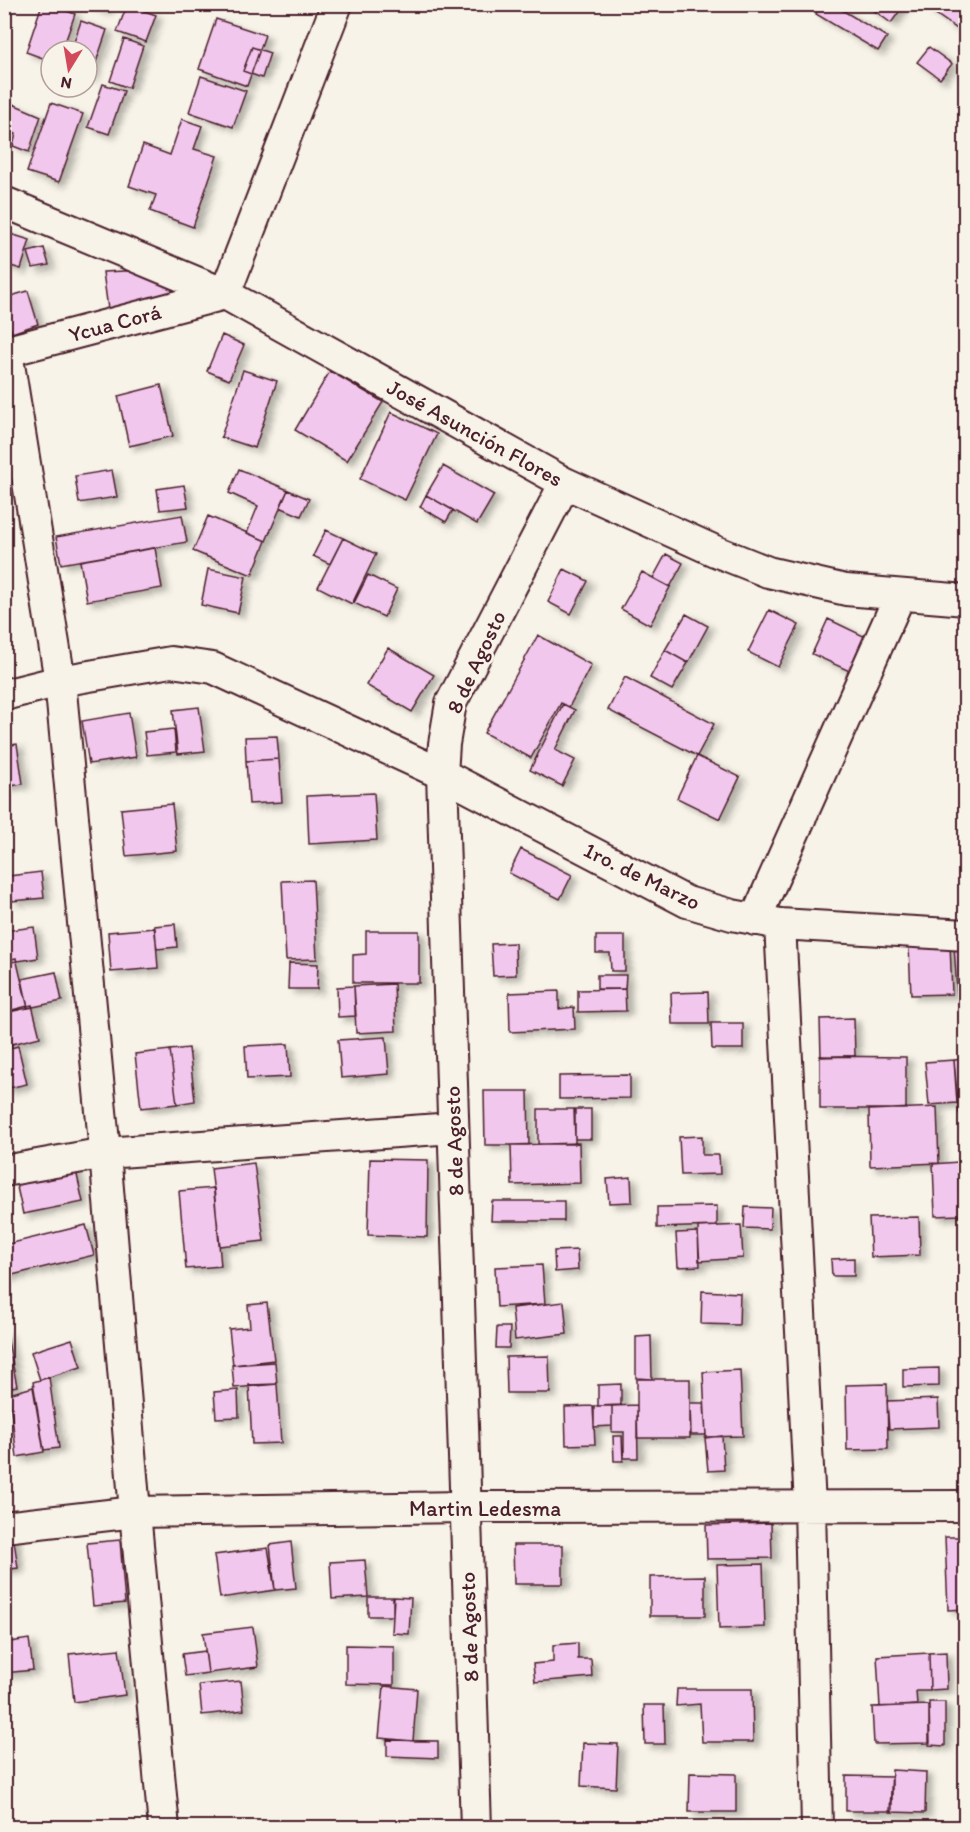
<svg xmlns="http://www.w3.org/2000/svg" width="970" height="1832" viewBox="0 0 970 1832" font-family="Itim,sans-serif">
<defs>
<filter id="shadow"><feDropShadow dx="6" dy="4" stdDeviation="3" flood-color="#0004"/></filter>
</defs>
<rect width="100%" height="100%" fill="#f7f3e8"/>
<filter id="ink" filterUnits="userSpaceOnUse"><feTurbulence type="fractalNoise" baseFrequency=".0167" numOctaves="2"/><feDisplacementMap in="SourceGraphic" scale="12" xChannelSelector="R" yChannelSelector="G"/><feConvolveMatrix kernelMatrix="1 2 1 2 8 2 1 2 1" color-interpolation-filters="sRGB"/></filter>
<g filter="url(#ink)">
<path fill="#f2c7ed" stroke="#4a1f2b" stroke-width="1.5" filter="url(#shadow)" d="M42,4h6l27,10 -13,37h-11v10l-25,-9z
M88,4h19l-2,7z
M821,4h11l55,33 -9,14 -62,-37z
M869,4h35v1l-13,18 -23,-17z
M929,4h37v31l-39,-27z
M127,5l29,10 -10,27 -29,-10z
M216,19l49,16 -18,51 -48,-17z
M81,21l26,9 -16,47 -4,-2v-24h-16z
M124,39l19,7 -14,42 -19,-7z
M252,47l18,6 -8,25 -19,-7z
M929,47l23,17 -12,15 -23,-17z
M201,76l45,15 -13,36 -44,-15z
M103,84l21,7 -15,43 -21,-7z
M51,103l32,11 -24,68 -32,-10z
M13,104l28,12 -12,36 -16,-6 3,-12 -12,-4z
M182,119l20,7 -8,23 23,7 -24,71 -43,-16 6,-16 -27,-9 14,-41 27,10z
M4,232l26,8 -9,29 -17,-5z
M44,248l5,17 -16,3 -5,-16z
M147,270l30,15 -7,9 -62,15 -5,-37z
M28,291l10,33 -26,9 -8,-23v-12z
M222,335l22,10 -15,35 -22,-9z
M243,370l34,11 -22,67 -34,-11z
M330,371l53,31 -36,59 -52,-31z
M161,385l12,51 -44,10 -11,-50z
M391,412l46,22 -32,66 -45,-21z
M443,466l51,29 -17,29 -51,-29z
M239,469l49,21 -22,51 -19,-8 11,-27 -29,-13z
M112,470l5,27 -38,6 -4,-27z
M184,485l4,22 -28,3 -3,-21z
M288,490l21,9 -8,17 -21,-9z
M426,495l27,15 -7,12 -26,-15z
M182,515l5,27 -126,22 -5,-27z
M208,516l58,25 -14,34 -59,-24z
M326,530l17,8 -13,26 -17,-8z
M343,538l33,16 -24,50 -34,-17z
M155,548l7,40 -75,13 -7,-40z
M666,554l17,9 -13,24 -17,-9z
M208,569l38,8 -8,36 -37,-8z
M564,569l24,12 -17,33 -23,-12z
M642,572l28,15 -20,38 -29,-16z
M368,575l29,14 -13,28 -30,-14z
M769,610l30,15 -21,42 -30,-15z
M686,614l22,12 -20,37 -23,-13z
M828,619l44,21 -16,34 -44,-20z
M538,635l53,30 -22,42 -8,-4 -30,55 -47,-25z
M388,648l46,27 -22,37 -46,-27z
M665,650l23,13 -16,27 -22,-12z
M625,677l89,47 -17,32 -89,-46z
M563,704l12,6 -20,40 20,10 -13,26 -32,-16z
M199,707l6,44 -27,3 -5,-44z
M129,713l7,44 -47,7 -7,-43z
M174,729l2,23 -29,3 -3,-23z
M277,736l2,23 -33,2 -1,-24z
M17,744l6,40 -19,3v-41z
M697,756l43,21 -20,42 -43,-21z
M279,759l3,43 -33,2 -3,-43z
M374,793l3,47 -68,4 -2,-48z
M172,804l5,47 -51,5 -5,-47z
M521,849l51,26 -12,24 -51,-26z
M41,872l3,26 -32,3 -3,-25z
M313,880l4,79 -31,1 -4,-79z
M175,924l2,23 -20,2 -3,-23z
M34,927l4,31 -34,5v-32z
M155,928l3,40 -47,4 -3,-40z
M366,931h53v52h-66v-28l13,-1z
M596,936h29v35h-14l-1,-18h-14z
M515,943l1,32 -23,1 -2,-32z
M950,944l2,50 -41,1 -2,-49z
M954,946h12v45h-9z
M16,958l12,50 -24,5v-52z
M289,963l29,1 -1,25h-29z
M56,972l6,29 -34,7 -6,-29z
M597,975h29l-1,14h-28z
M394,984l2,47 -40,2 -2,-47z
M354,986l2,30 -18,1 -1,-30z
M625,989l1,22 -48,1v-22z
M559,991v18l15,-2 1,22 -65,3 -1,-39z
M708,992l1,32h-37l-1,-31z
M958,994h8v32h-6z
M32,1005l8,32 -36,9v-34z
M854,1018l1,38 -34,1 -1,-38z
M711,1023h32v26h-31z
M386,1037l3,37 -48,4 -3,-38z
M288,1044l2,33 -43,2 -2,-33z
M18,1046l9,38 -23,5v-39z
M189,1048l6,53 -18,3 -7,-54z
M170,1050l7,54 -36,4 -6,-54z
M820,1056l86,1v52h-86z
M966,1059v53l-7,1 -5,-53z
M954,1060l3,43 -28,2 -4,-43z
M630,1075v23l-71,1v-23z
M484,1091h44l1,54h-44z
M937,1107l2,56 -69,3 -1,-56z
M538,1109h37v35h-37z
M574,1109h17v30h-16z
M702,1136v19h17l1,19 -39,1 -2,-38z
M579,1143l1,40 -68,2 -1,-40z
M370,1159l58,1 -1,77 -59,-2z
M958,1162l2,53 -25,1 -2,-52z
M254,1163l10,78 -44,5 -9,-78z
M75,1166l8,36 -60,12 -8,-36z
M631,1177l1,25 -23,1 -2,-24z
M214,1188l7,78 -35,3 -7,-78z
M492,1201h72v20h-73z
M717,1206v20l-60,2v-21z
M745,1207l26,1 -1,21 -26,-1z
M919,1217l1,38 -49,2 -2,-39z
M86,1225l8,30 -90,22v-32z
M741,1225l2,33 -44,3 -1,-34z
M698,1232l2,34 -22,1 -2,-34z
M577,1250l1,20 -23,2 -1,-21z
M854,1258v18h-22l-1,-17z
M542,1265l3,39 -48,3 -2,-40z
M702,1291l38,2 -1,32 -38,-1z
M564,1302l3,32 -52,6 -3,-32z
M267,1303l7,57 -41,5 -4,-36 21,-2 -2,-22z
M497,1327h13l-1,21h-13z
M6,1331l11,55 -13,3v-57z
M651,1336l1,43 -16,-1v-41z
M72,1339l9,28 -41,13 -9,-28z
M549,1356l1,37h-43l-1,-36z
M275,1362l2,22 -43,4 -2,-23z
M939,1368v18l-36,1v-18z
M740,1370l3,66 -37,1 -3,-65z
M49,1377l10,71 -15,2 -11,-68z
M637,1379h53v59h-53z
M277,1384l4,59 -29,1 -3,-59z
M621,1384v21l-23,1v-21z
M887,1384l1,65 -41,1 -1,-65z
M33,1387l11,65 -27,5 -8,-63z
M238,1390l1,27 -23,1 -2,-26z
M938,1399l1,28 -50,2 -2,-28z
M690,1403h14l2,32h-15z
M637,1405l1,53h-14v-26h-12v-26z
M593,1406l2,38 -29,1 -1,-38z
M594,1406h18v20l-18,1z
M613,1436h9l1,25h-9z
M722,1436l2,34 -16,1 -3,-33z
M771,1523l1,35 -65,1 -1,-34z
M12,1527l6,41 -14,2v-42z
M945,1537h21v72l-18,1z
M120,1540l5,63 -32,3 -6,-63z
M291,1542l5,46 -21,2 -5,-45z
M513,1545h50v39h-49z
M268,1548l7,42 -55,8 -6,-43z
M365,1560l3,37 -36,2 -2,-37z
M763,1564l2,63 -46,2 -2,-64z
M705,1576v40h-55v-39z
M368,1597h25v19h-25z
M394,1597l17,1 -2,36 -17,-1z
M253,1627l5,40 -50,6 -5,-40z
M29,1639l4,31 -29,3v-30z
M578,1643v16h13l1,18 -57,5 -2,-18 20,-2v-17z
M346,1645l48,1v39l-48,-1z
M119,1649l6,46 -51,7 -5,-48z
M205,1651l3,22 -23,3 -3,-22z
M946,1652l1,37 -17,1 -1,-37z
M929,1653l1,38h-14l1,14 -37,2 -3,-51z
M241,1681l3,29 -42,5 -3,-30z
M384,1686l33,3 -4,52 -34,-3z
M677,1689h75l1,53h-51l-2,-38 -24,2z
M929,1702h16v44l-16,-1z
M644,1705h20l1,39h-20z
M929,1705l1,38 -56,1 -2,-37z
M387,1740l51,1v17l-51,-2z
M583,1743l35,1 -2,44 -35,-2z
M892,1770l34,2 -1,41 -35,-1z
M690,1773l46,1v38h-47z
M846,1776l46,1v34h-46z"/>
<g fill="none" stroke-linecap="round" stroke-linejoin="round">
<g stroke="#4a1f2b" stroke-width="34">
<path id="minor" d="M4,202l221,92 340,189 150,68 53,21 78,18 120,10
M225,294l112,-290
M4,352l221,-58
M7,352l53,329 45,472 30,359 29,316
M4,695l56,-14 111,-19 42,6 229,106 245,128 45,13 48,9 186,11
M755,920l145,-325
M780,924l30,582 7,322
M4,1171l101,-18 348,-25
M4,1527l131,-15 330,-5 501,-1
M476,1828l-34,-1054 2,-30 7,-41 114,-220"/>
</g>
<use href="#minor" stroke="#f7f3e8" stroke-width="30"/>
</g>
</g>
<g text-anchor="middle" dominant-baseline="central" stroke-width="5" stroke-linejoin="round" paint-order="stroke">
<g font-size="22" fill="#4a1f2b" stroke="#f7f3e8">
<text transform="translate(115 323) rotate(-15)">Ycua Corá</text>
<text transform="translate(475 433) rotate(29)">José Asunción Flores</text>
<text transform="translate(476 662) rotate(-65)">8 de Agosto</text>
<text transform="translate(642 876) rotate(26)">1ro. de Marzo</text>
<text transform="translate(454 1141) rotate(-92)">8 de Agosto</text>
<text x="485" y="1508">Martin Ledesma</text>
<text transform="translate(469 1627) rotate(-92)">8 de Agosto</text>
</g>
</g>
<rect width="970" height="1832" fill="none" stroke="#f7f3e8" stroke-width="24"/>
<rect x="12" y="12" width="946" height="1808" fill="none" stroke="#4a1f2b" stroke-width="2" filter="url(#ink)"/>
<g transform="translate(69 69) rotate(191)"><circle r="28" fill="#f7f3e8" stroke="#b29e9c" stroke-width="1.5"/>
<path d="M0-4.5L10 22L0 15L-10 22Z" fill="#d1495b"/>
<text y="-9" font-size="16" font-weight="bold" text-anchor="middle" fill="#4a1f2b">N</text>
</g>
</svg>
